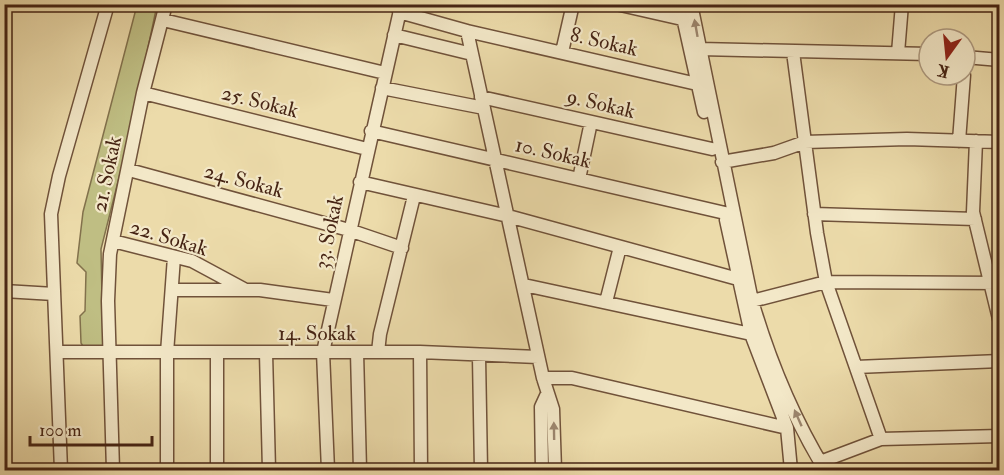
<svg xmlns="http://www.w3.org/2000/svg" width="1004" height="475" viewBox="0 0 1004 475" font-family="'IM FELL Double Pica',serif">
<rect width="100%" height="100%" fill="#ecdbaa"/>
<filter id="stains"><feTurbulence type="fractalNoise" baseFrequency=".00333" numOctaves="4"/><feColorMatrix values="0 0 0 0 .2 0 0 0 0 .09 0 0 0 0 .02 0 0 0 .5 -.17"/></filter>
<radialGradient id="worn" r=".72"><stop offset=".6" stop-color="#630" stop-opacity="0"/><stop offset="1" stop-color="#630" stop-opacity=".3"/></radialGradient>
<path fill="#bfbe83" stroke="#82714c" stroke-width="1.5" d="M137,5h20l-28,133 -28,111 2,97 -19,2 -3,-5 -1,-27 5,-5 1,-39 -9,-9 6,-51z"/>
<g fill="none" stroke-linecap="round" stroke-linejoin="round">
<g stroke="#70523a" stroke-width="15">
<path id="minor" d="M616,4l66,15
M680,4l24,108
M691,4l61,297c17,58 42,118 73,169
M399,12l68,19 76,347 10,31 2,61
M163,20l222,53
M467,31l230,53
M394,35l78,19
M700,49l229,5
M562,52l11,-48
M793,52l24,181 9,49 55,157
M898,53l4,-49
M965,57l35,3
M382,88l102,20
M143,93l224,56
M481,97l231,52
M371,131l354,82
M959,141l5,-66
M976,141l-3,71 27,111
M722,162l52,-9 31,-11 102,-3 93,3
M129,170l220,60 53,18
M579,179l12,-57
M360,182l148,34 230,63
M814,214l161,5
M726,220l25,114 36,94 4,42
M113,241l79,20 52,28
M524,285l227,49
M173,290h87l73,10
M4,291l50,3
M752,301l74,-19 174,1
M606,302l14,-55
M57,352h363l118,5
M357,352l3,118
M378,352l2,-18 34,-138
M420,352l1,118
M266,353l3,117
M479,357l2,113
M856,367l144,-6
M543,378h29l215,50
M820,462l61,-23 119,-3
M61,470l-10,-256 8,-38 49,-172
M113,470l-5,-169 2,-47 33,-161 23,-89
M167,470v-117l7,-96
M217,470v-116
M328,470l-5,-118 78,-346
M542,470l-1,-63 6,-13"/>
</g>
<use href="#minor" stroke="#f3e8c8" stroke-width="12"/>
</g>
<defs><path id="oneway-solid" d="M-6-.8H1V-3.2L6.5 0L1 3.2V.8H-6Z" transform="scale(1.5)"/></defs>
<g fill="#9c866e">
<use href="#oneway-solid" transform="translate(696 28) rotate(-100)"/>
<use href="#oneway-solid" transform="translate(798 418) rotate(-114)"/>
<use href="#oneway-solid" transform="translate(554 431) rotate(-91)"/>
</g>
<g text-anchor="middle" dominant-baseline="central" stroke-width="4.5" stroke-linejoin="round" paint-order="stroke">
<g font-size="21" fill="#462414" stroke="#f3e8c8">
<text transform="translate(604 42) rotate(13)">8. Sokak</text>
<text transform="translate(260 102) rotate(14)">25. Sokak</text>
<text transform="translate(601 104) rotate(13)">9. Sokak</text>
<text transform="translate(553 153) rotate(13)">10. Sokak</text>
<text transform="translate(107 174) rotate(-78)">21. Sokak</text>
<text transform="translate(244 181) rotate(15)">24. Sokak</text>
<text transform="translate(329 232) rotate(-78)">33. Sokak</text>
<text transform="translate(169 238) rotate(17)">22. Sokak</text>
<text x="317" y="333">14. Sokak</text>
</g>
</g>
<rect width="1004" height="475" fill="none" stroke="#ecdbaa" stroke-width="24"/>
<rect x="6" y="6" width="992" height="463" fill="none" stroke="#462414" stroke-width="3"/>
<rect x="12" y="12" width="980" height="451" fill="none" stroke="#462414" stroke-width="1.5"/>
<g transform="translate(947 57) rotate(195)"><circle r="28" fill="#f3e8c8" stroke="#ae9a80" stroke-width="1.5"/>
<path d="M0-4.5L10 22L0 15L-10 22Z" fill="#8f2418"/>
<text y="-9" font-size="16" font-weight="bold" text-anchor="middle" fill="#462414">K</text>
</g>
<path d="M30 436v9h122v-9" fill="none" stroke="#462414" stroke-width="3"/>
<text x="39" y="436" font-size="18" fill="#462414" stroke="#f3e8c8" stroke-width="4.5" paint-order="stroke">100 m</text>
<rect width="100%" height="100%" filter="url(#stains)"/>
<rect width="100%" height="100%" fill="url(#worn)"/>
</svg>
